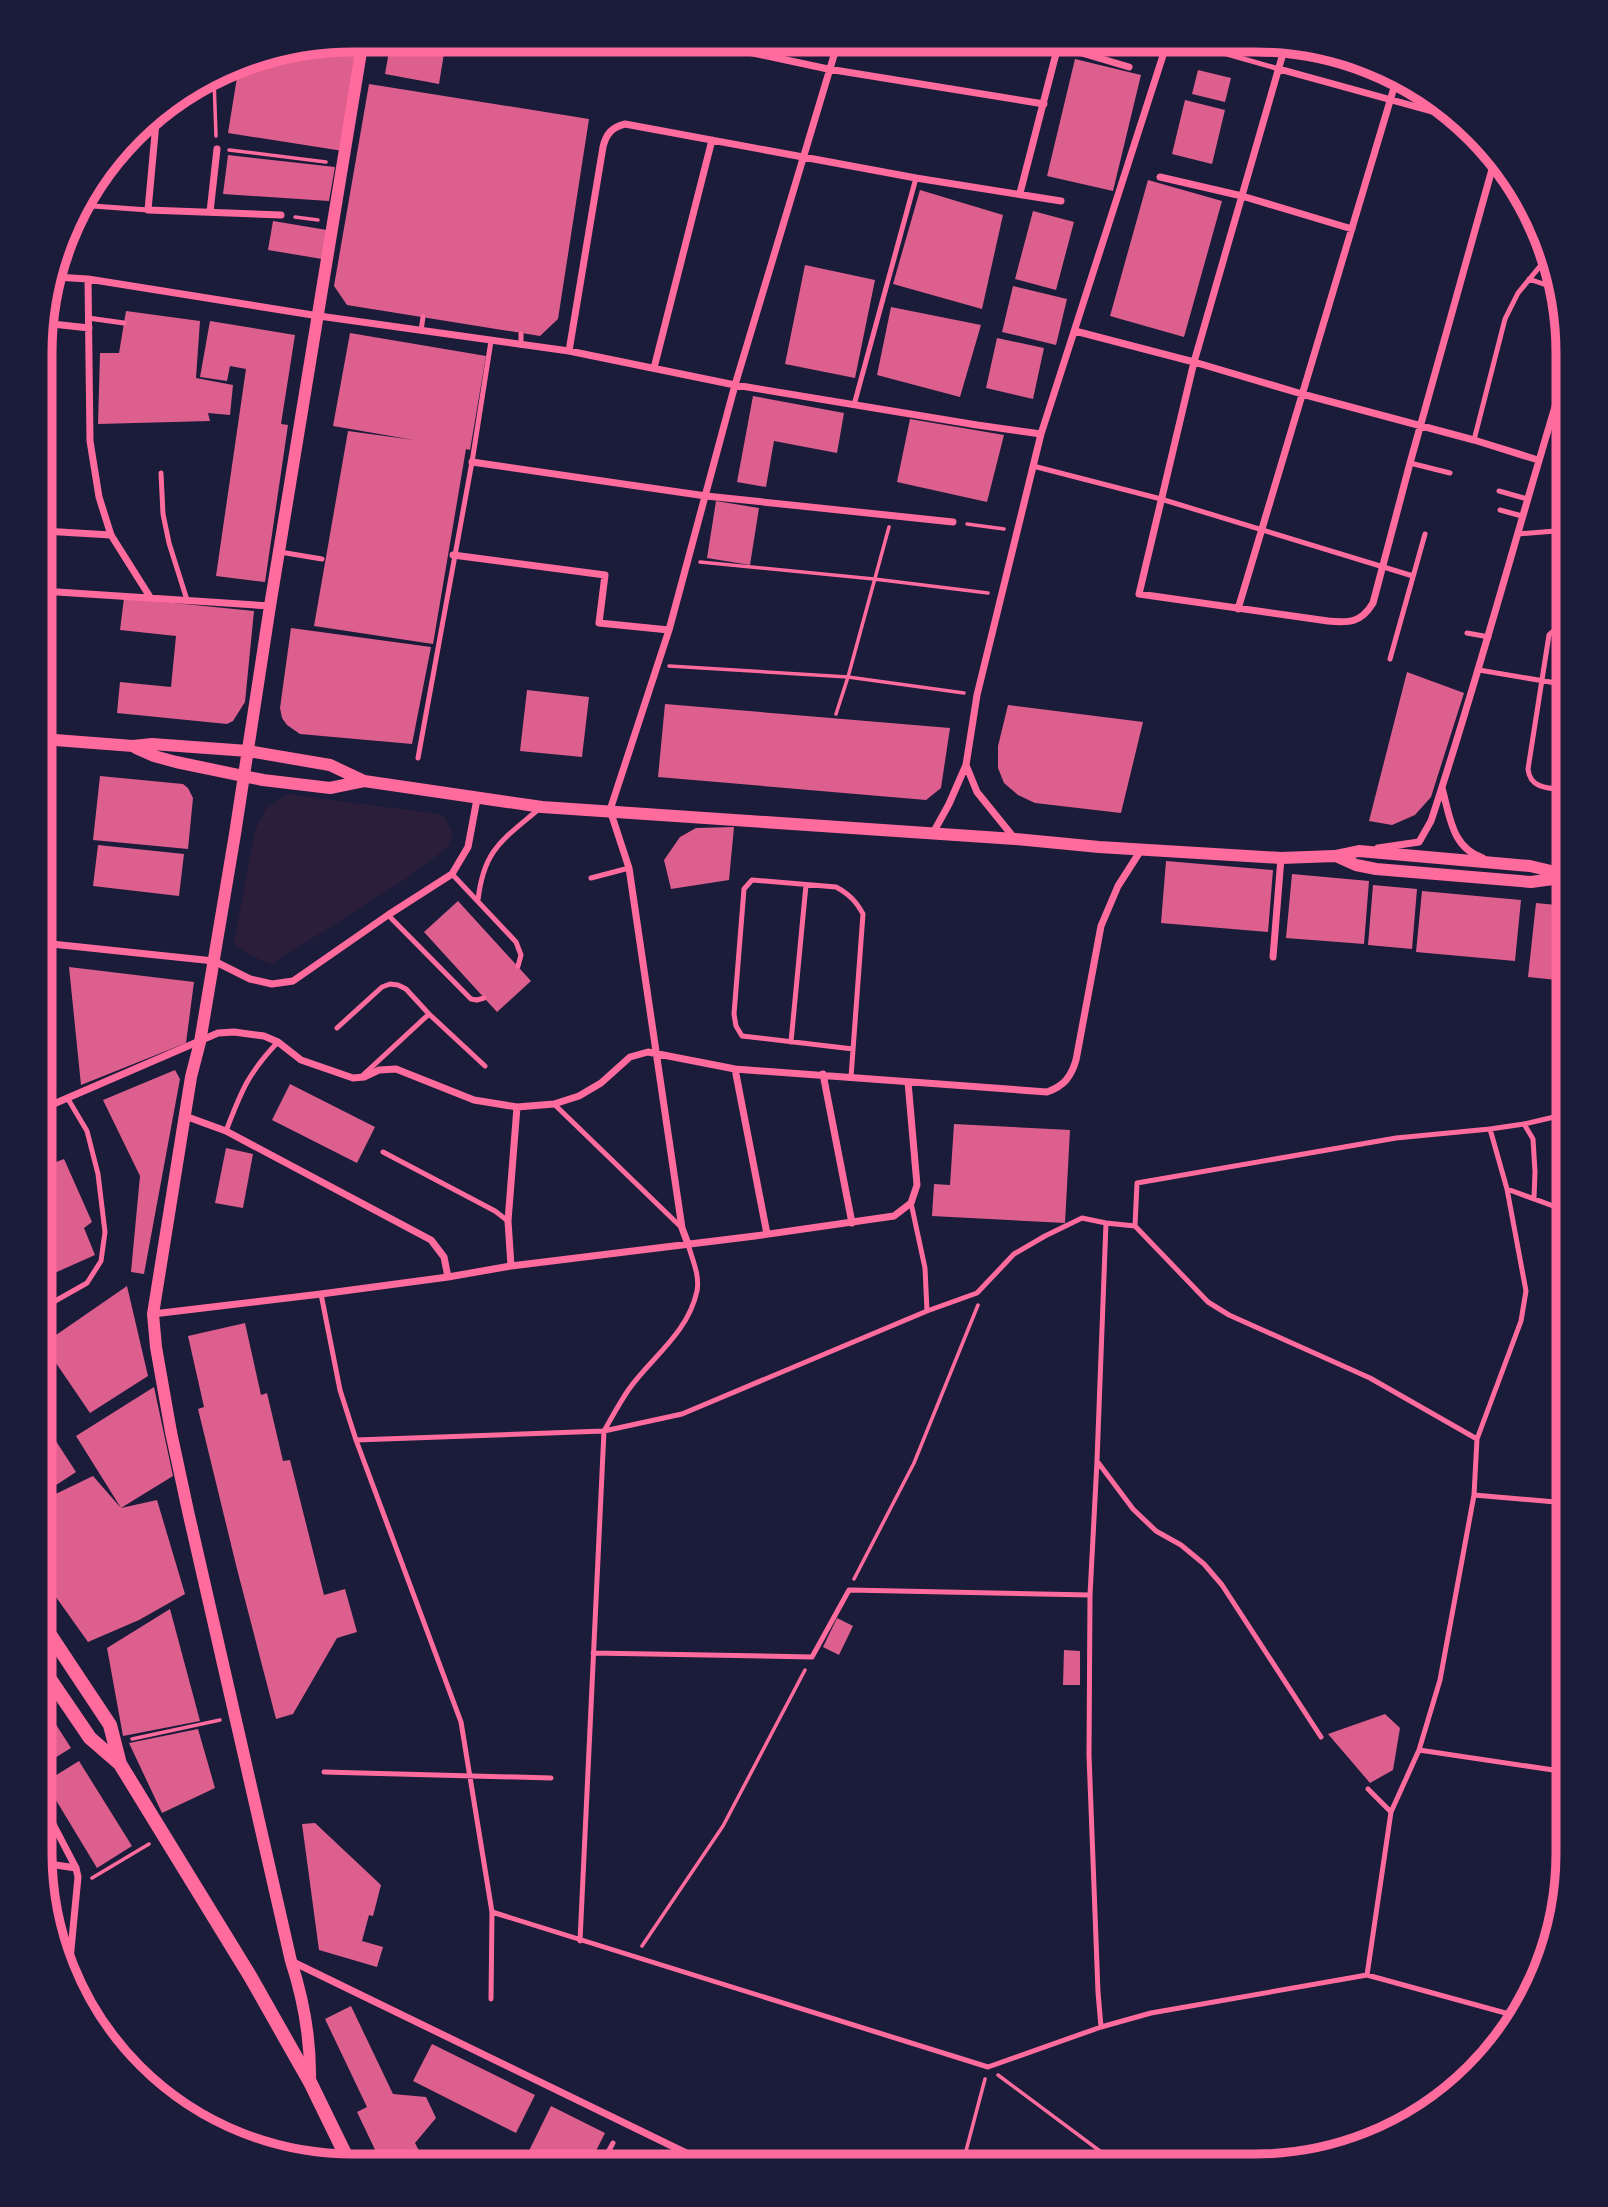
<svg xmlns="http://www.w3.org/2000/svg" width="1608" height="2207" viewBox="0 0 1608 2207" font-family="Bitter,serif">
<rect width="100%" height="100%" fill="#1b1b3a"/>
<path fill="#2a1e3b" d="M287,794l152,20 6,4 7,13v6l-5,11 -43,32 -132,84 -23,-9 -15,-12 21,-113 11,-21z"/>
<path fill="#dd5f8e" d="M353,40h7l-17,111 -115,-18 11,-68 13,-8z
M391,40l55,1 -7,43 -54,-10z
M1096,42h12l29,1 -3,11z
M1075,59l66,16 -28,116 -66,-15z
M1198,70l33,8 -6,24 -33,-8z
M369,84l220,35 -31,200 -18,17 -193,-31 -13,-19z
M1185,100l40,10 -13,54 -40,-10z
M228,155l107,12 -6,34 -106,-7z
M1148,180l74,21 -38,136 -74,-21z
M920,190l83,25 -21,94 -89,-25z
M1033,211l41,11 -18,68 -41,-11z
M273,221l54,9 -5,29 -54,-9z
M805,265l70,15 -20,98 -70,-14z
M1013,286l54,13 -11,46 -54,-13z
M891,307l90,18 -21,72 -83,-22z
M126,311l74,10 -4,57 37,7 -3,30 -22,-2 2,8 -112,3 2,-71h19z
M210,321l85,14 -14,89 7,1 -23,157 -49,-6 30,-207 -16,-3 -3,15 -27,-4z
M350,333l136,23 -16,94 -4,-1 -33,195 -119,-18 34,-195 66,9 -81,-14z
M997,338l47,10 -11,51 -47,-11z
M753,396l91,17 -7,40 -63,-12 -8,46 -29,-5z
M910,419l94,16 -17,67 -90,-20z
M716,501l43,7 -9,57 -43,-7z
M124,598l130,13 -9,91 -12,19 -6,3 -110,-11 3,-31 51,5 5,-51 -56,-6z
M291,628l140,19 -19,97 -112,-10 -13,-9 -5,-7 -2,-10z
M1407,672l57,21 -33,104 -16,18 -23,10 -23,-4z
M42,673h14l-3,35 -11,-1z
M527,690l62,7 -7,60 -62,-6z
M665,704l285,24 -9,60 -15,12 -268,-23z
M1008,705l135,17 -22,91 -86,-10 -17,-8 -14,-12 -6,-15v-22z
M100,776l83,8 5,4 5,10 -5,51 -95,-9z
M734,827l-5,53 -58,9 -7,-29 16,-23 16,-9z
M98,845l86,9 -5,42 -86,-10z
M1166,861l107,9 -5,62 -107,-9z
M1292,874l77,7 -5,63 -78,-6z
M1373,885l44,4 -5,60 -44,-4z
M1422,891l99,9 -6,61 -99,-9z
M458,901l73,80 -34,31 -73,-80z
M1536,903l31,3v75l-39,-4z
M69,967l125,15 -8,61 -105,42z
M175,1070l5,9 -36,195 -13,-2 9,-96 -37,-76z
M290,1084l85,43 -18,36 -85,-43z
M954,1124l116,6 -5,93 -133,-7 2,-32 16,1z
M42,1148l10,2 4,12 8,-3 28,63 -8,6 11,27 -54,24z
M226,1148l27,6 -10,54 -28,-5z
M127,1286l21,90 -58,37 -47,-69z
M245,1323l16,72 6,-2 16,68 7,-1 34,135 21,-6 12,43 -20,6 -44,76 -17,5 -39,-150 -39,-160 6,-2 -16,-71z
M154,1387l19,89 -52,32 -45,-72z
M41,1418l35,54 -35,23z
M93,1476l28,32 36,-8 28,94 -46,26 -51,22 -47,-66v-75z
M170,1609l30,112 -77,15 -16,-88z
M837,1618l16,8 -14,29 -16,-8z
M1064,1650l16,1v34h-17z
M41,1701l30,47 -31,19z
M1385,1714l15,14 -7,42 -23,13 -42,-49z
M198,1729l17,59 -53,25 -33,-70z
M79,1761l53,85 -35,22 -52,-86z
M315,1823l66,62 -8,31 -4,-1 -7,26 21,6 -6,20 -58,-17 -17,-126z
M351,2006l42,88 33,3 10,21 -21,25 11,21h-33l-6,-13 -9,5 -21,-44 10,-5 -42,-88z
M432,2044l103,51 -19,38 -103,-52z
M551,2106l54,27 -16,32h-67z
M626,2151l29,14h-36z"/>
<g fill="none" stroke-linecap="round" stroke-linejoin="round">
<path stroke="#ff6b9d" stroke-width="3.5" d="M214,79l2,57
M229,150l97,12
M295,217l23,3
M967,524l37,5
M700,562l174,17 114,14
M669,666l179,11 116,16
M836,714l12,-37 41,-150
M854,1579l60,-116 64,-158
M132,1739l88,-19
M92,1878l57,-34
M642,1946l81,-120 82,-156
M998,2075l122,91
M962,2166l23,-87"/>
<path stroke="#ff6b9d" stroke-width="5" d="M1195,45l84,24
M140,126l17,-12
M79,205l69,5
M1529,279l23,8
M88,318l36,5
M421,331l2,-14
M521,334v11
M854,405l62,-227
M1474,440l31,-121 13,-26 28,-34
M1410,463l40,10
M1033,466l128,33 252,77
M161,473l2,41 6,29 18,57
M1499,491l28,8
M1500,510l22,6
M1517,534l51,-4
M280,552l42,7
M1467,633l22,4
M1390,659l35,-125
M1479,670l77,13 12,5
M418,758l54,-296 19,-121
M1568,790c-17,-2 -38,0 -40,-21l21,-134 8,-7 11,1
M452,874l64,68 5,13 -3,11
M591,878l38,-10
M478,900c6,-52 25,-60 62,-92
M388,915l83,84 6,1 7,-2
M337,1028l45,-41 8,-3 8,1 8,4 23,25 56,52
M791,1042l15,-157
M362,1076l67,-62
M851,1077l12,-163c-7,-13 -14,-20 -27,-27l-84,-7 -8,9 -10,125 2,12 6,10 111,13
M554,1104l128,124
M1524,1124l9,15 2,33 -1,26
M226,1131c15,-39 22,-58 52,-89
M383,1152l112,59 13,10
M1507,1189l60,22
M1106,1223l29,3 2,-43 259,-45 94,-9 34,-5 43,-10
M1135,1226l73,76 21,13 141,63 107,61
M321,1294l19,96 16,50 105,282 31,190 -1,87
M41,1309l46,-26 14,-22 4,-29 -7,-58 -11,-43 -19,-32
M927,1311l50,-18 37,-39 31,-18 37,-18 24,5 -9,238 -7,134 -1,160 9,237 3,35
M356,1440l248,-9 78,-17 245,-103 -2,-43 -14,-65
M1097,1461l36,48 23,22 25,14 23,19 18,21 99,152
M1474,1495l93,8
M593,1653l219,4 37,-67 241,5
M1419,1750l148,22
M324,1772l227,6
M1368,1789l23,23
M492,1912l496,155 113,-40 50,-14 216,-38 153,42
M580,1941l24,-510c8,-14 16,-29 25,-42 23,-32 59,-56 68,-98 3,-16 -5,-32 -9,-47
M1367,1975l24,-163 28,-62 21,-70 34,-185 3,-56 44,-118 5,-30 -19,-102 -17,-60
M601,2165l12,-22"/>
<path stroke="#ff6b9d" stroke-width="7" d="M697,41l131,28 216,35
M1286,43l-92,319 -55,232 189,27c21,2 33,2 45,-18l37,-140 86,-308
M1058,46l71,21
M1279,69l178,49
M157,112l-9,98 133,5
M1160,177l82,19 110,33
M1020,193l39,-151
M210,212l7,-63
M55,277l33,2 231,37 250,35 166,34 242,40 64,9
M88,279l2,162 9,56 12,38 39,62
M43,323l46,5
M1075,331l119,31 108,32 172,46 64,20
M569,351l34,-204c3,-13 9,-20 22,-23l291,54 145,23
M654,368l58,-228
M472,462l234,34 247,26
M43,531l68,4
M453,555l152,20 -6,48 70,7
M42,591l228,15
M1238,609l158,-528
M966,765l11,27 38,47
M1442,788c8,29 10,60 41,70
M933,833l16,-29 17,-39 11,-70 64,-261 126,-391
M1378,848l41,-6 12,-21c50,-151 90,-305 137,-457
M42,943l172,18 36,18 22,5 21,-3 95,-66 64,-41 16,-27 9,-48
M1273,957l8,-99
M735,1069l32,165
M823,1074l29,149
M42,1109l176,-76 16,-1 30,4 14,6 23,18 52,18 11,-1 15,-7 17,-1 78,31 43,7 37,-3 25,-8 22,-13 29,-26 18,-5 87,17 312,23c17,-6 24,-15 29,-32l25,-134 17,-40 23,-36
M185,1116l41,15 205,109 13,17 4,20
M688,1244l-6,-16 -53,-360 -19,-58 59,-180 66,-245 103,-343
M511,1266l-3,-45 9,-114
M153,1314l168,-20 127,-17 63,-11 244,-30 139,-20 17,-13 6,-18 -9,-103
M40,1799l36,69 2,9 -8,83 2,29
M42,1863l34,5
M291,1961l420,204"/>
<path stroke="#ff6b9d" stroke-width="12" d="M42,739l91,7 19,-2 96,7 82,14 34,16 178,26 473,32 84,8 182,11 54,-2 24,-5 171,15 38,9
M136,748l18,8 22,6 87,18 67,8 34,-7
M1336,856l20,9 20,4 155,13 37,-5
M310,2082c1,-43 -6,-81 -19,-121l-103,-450 -17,-79 -15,-85 -3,-33 38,-237 9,-35 35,-208 35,-228 93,-566"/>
<path stroke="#ff6b9d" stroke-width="14" d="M41,1621l69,104 10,39 130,212 60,106 40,82
M41,1666l49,72 30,26"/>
</g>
<path d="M0 0H1608V2207H0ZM353 52H1255A301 301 0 0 1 1556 353V1853A301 301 0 0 1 1255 2154H353A301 301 0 0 1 52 1853V353A301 301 0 0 1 353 52Z" fill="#1b1b3a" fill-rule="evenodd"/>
<path fill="none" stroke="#ff6b9d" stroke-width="9" d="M353 52H1255A301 301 0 0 1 1556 353V1853A301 301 0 0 1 1255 2154H353A301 301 0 0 1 52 1853V353A301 301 0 0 1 353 52Z"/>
</svg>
